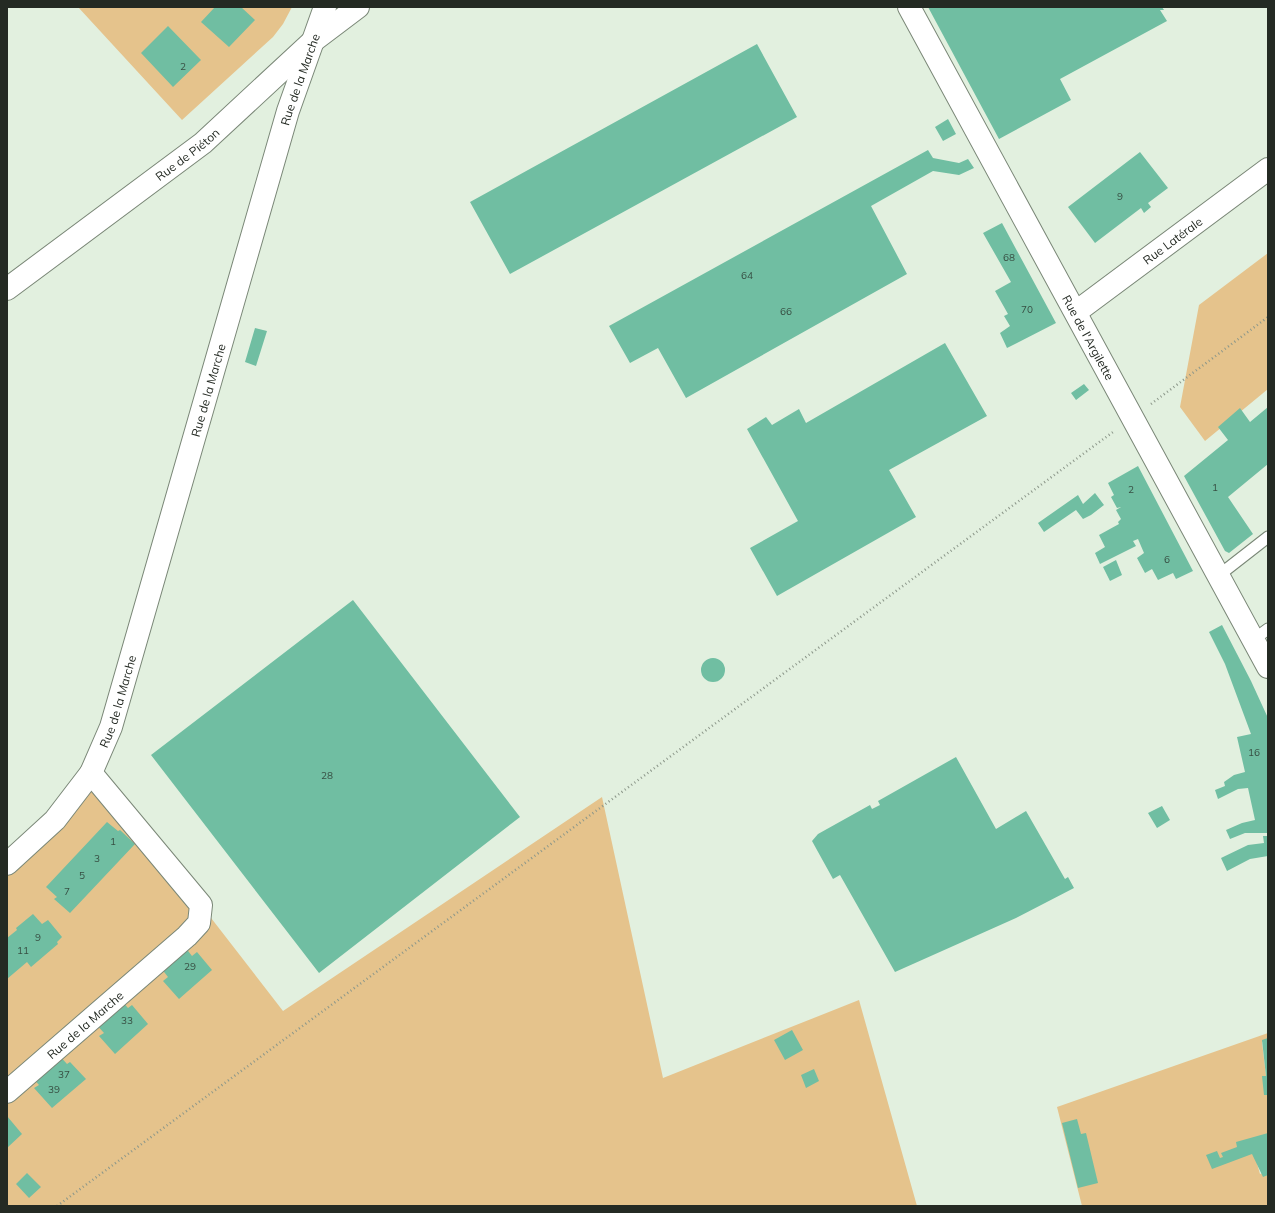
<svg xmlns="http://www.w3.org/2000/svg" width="1275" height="1213" viewBox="0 0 1275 1213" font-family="Mulish,sans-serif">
<rect width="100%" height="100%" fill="#e2f0df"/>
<path fill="#e5c38c" d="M78,7h214l-9,17 -10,13 -91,83z
M1268,253v136l-63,52 -25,-34 19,-102z
M91,773l110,132 82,106 319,-214 61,281 196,-78 58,206h-910v-342z
M1268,1033v8l-6,1 6,51v44l-17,5 9,32 7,-2 1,2v32h-186l-25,-99z"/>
<path fill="#70bea2" d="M215,7h26l14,13 -26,27 -28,-25z
M928,7h234l2,3h-4l7,11 -107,58 11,21 -72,39z
M168,26l33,34 -28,27 -32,-34z
M757,44l40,73 -287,157 -40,-72z
M948,119l8,15 -13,7 -8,-14z
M928,150l5,8 26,5 9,-4 6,9 -15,7 -26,-4 -62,35 36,68 -221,124 -28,-50 -28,15 -21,-37z
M1140,152l28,36 -20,15 3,4 -7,6 -3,-5 -46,35 -27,-36z
M1002,223l54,100 -49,25 -7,-15 10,-7 -6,-10 4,-2 -13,-23 16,-9 -28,-49z
M255,328l12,3 -11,35 -11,-4z
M945,343l42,73 -98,54 27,47 -139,79 -27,-48 48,-27 -51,-92 19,-12 6,8 27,-16 7,14z
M1084,384l5,6 -13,10 -5,-7z
M1268,407v57l-40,33 25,37 -24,19 -4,-2 -41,-75 44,-36 -10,-13 22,-19 10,14z
M1138,466l55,105 -17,8 -3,-6 -15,7 -6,-11 -7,4 -8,-15 7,-5 -6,-14 -5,2 3,5 -36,18 -5,-11 10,-6 -6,-12 20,-11 -1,-2 3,-3 -5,-9 5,-3 -4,1 -6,-11 3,-2 -6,-12z
M1095,493l9,12 -13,10 -8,4 -7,-9 -32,22 -6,-9 40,-28 5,9z
M1116,560l6,15 -12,6 -7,-14z
M353,600l167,217 -201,156 -168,-218z
M1222,625l29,56 17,37v115h-23l-15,6 -4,-9 16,-7 13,-3 -7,-32 -10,1 -20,10 -3,-9 10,-4 -1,-4 10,-7 11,-3 -8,-35 14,-3 -26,-70 -16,-32z
M701 670a12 12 0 1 1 24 0a12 12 0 1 1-24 0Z
M956,757l40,72 30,-18 39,68 3,-2 6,11 -58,30 -121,54 -55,-97 -7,4 -21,-38 6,-7 52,-29 2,4 8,-4 -2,-4z
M1162,806l8,14 -13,8 -9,-15z
M107,822l11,9 2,-1 15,14 -65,69 -16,-14 3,-2 -11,-10z
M1263,836h5v20l-18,3 -23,12 -6,-13 27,-13 16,-2z
M33,914l9,10 6,-4 14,17 -5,5 1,2 -27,23 -4,-5 -20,17v-41l10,-8 -1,-2z
M185,947l7,9 5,-4 15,18 -33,29 -16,-18 5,-4 -7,-9z
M121,1000l7,8 4,-3 16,19 -33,30 -16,-18 5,-3 -9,-10z
M792,1030l11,20 -18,10 -11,-20z
M1268,1038v57h-4l-2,-19h4l-4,-36z
M58,1054l9,10 3,-2 16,17 -34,29 -18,-20 5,-3 -7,-8z
M814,1069l5,12 -13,7 -5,-13z
M7,1116l15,18 -15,14z
M1077,1119l4,15 5,-1 12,50 -20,5 -16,-65z
M1268,1133v42l-5,2 -11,-23 -40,15 -6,-14 11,-4 3,7 3,-1 -2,-4 16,-6 -1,-5z
M27,1173l14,14 -12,11 -13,-14z"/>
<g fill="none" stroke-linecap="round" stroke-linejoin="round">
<g stroke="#7a8777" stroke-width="13">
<path id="lane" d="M1218,576l50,-39
M1253,640l15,-11"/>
</g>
<g stroke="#7a8777" stroke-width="24">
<g id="street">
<path id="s1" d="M909,7l359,660"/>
<path id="s2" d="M7,289l196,-146 110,-102 45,-34"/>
<path id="s3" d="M1076,312l192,-143"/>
<path id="s4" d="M7,864l48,-44 36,-47 20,-46 177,-616 37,-104"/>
<path id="s5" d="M7,1092l180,-156 12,-13 2,-18 -110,-132"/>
</g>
</g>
<path stroke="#8c978a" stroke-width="2.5" stroke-dasharray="1 3" stroke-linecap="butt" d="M1151,404l117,-87
M57,1206l1056,-774"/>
<use href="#lane" stroke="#fff" stroke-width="11"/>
<use href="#street" stroke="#fff" stroke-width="22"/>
</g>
<g text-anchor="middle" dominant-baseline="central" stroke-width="3" stroke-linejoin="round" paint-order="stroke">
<g font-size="10" fill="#374f43">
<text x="183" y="66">2</text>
<text x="1120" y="196">9</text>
<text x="1009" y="257">68</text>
<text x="747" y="275">64</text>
<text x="1027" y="309">70</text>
<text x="786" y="311">66</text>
<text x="1215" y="487">1</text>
<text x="1131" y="489">2</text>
<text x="1167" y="559">6</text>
<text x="1254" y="752">16</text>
<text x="327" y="775">28</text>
<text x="113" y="841">1</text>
<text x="97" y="858">3</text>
<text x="82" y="875">5</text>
<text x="67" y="891">7</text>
<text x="38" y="937">9</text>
<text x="23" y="950">11</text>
<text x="190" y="966">29</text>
<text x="127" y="1020">33</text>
<text x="64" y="1074">37</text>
<text x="54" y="1089">39</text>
</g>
<g font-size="12" fill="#242a23" stroke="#fff">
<text stroke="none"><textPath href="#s4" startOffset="849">Rue de la Marche</textPath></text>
<text stroke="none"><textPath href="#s2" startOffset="225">Rue de Piéton</textPath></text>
<text stroke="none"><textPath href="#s3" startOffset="120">Rue Latérale</textPath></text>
<text stroke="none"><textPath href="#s1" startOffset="376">Rue de l'Argilette</textPath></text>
<text stroke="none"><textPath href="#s4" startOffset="525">Rue de la Marche</textPath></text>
<text stroke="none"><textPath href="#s4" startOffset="201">Rue de la Marche</textPath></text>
<text stroke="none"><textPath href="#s5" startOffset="103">Rue de la Marche</textPath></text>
</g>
</g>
<rect width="1275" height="1213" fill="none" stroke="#242a23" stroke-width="16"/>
</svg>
